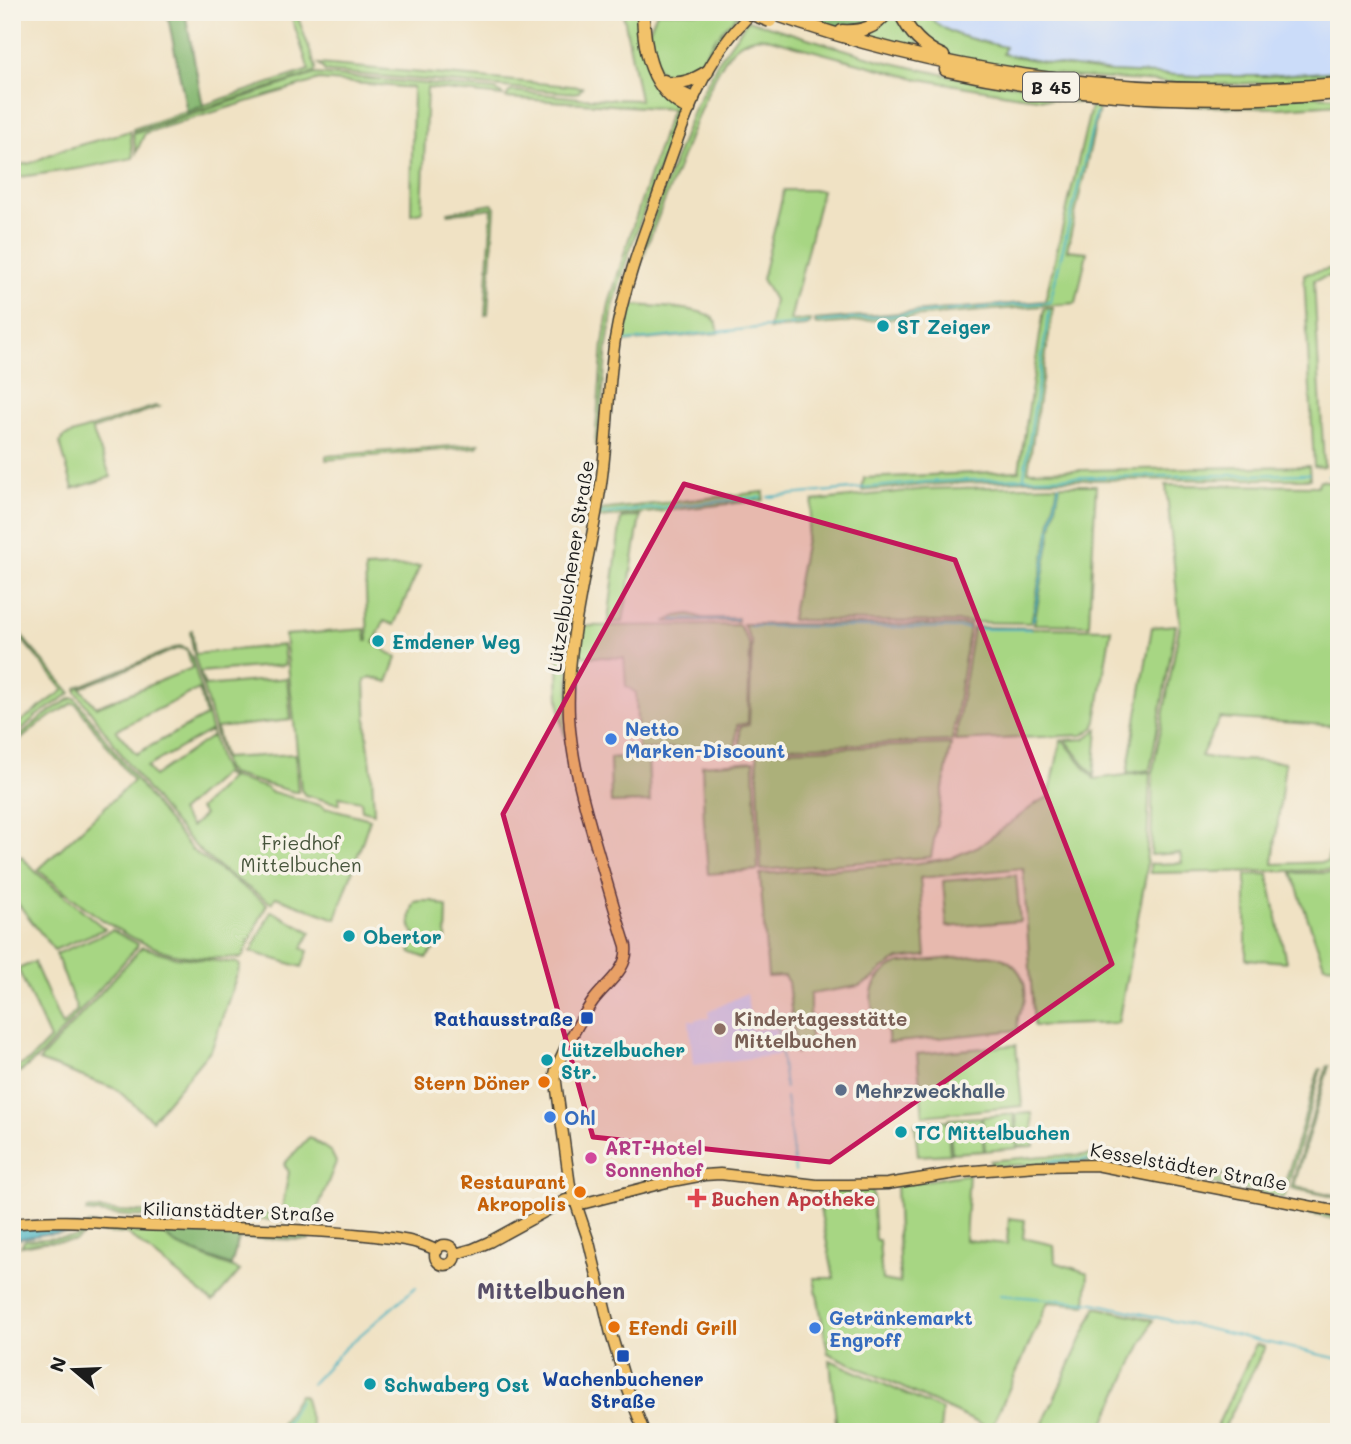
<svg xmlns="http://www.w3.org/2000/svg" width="1351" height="1444" font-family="Mali,sans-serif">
<rect width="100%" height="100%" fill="#f7f3e8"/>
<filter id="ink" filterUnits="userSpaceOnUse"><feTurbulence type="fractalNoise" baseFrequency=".0143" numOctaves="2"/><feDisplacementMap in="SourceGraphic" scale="14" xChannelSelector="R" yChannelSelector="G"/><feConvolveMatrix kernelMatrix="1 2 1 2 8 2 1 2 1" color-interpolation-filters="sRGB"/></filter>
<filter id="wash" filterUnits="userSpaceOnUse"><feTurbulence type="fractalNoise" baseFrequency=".00686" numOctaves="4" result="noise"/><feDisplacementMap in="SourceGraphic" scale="28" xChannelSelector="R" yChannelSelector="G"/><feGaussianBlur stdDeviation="1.57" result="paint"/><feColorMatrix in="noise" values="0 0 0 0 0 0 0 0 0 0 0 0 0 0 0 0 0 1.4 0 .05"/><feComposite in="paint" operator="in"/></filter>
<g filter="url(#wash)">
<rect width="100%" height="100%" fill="#f0e2c4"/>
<!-- built -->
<path fill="#cbdcf9" d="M925,12H1313L1332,16V20L1336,21L1337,17H1339V71L1265,76H1198L1111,72L1060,65L1003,54L1004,47L955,34L931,20Z
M747,993L751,1030L775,1028L779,1055L693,1065L689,1019L694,1022L696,1019L709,1018L708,1012Z"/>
<!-- green -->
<path fill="#a7d683" stroke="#627950" stroke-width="2" fill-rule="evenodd" d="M290,12H296L316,68L314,73L133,132V129L309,70Z
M623,12H639L640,42L677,106L674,124L629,253L613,307L607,346L598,443L595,444L603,344L609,304L625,251L669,116L673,109L506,98L509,92L513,91L579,98L640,100Z
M657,12H732L738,15L723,29L719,36L741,17L716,43L698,72L690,74L697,68L717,36L698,64L688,72L685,81L665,77L658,69L653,57L649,31Z
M890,12H898L926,53L861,36Z
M906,12H925C943,36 978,40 1005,47L1003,54L1060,65L1111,72L1198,76H1265L1339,71V80L1210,85L1076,77L969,61L945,54L918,34Z
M748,20L883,61L982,83L1339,97V104L1279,108L1096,104L1062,101L1014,95L914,78L767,38C752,36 739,42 729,54C723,61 720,69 715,77C702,103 692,129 682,157C659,216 631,277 621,341L618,340L621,320L648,233L693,111L717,63Z
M319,64L582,87L579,92L574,93L330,72L325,71Z
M315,74L495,90L501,93L503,96L427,88L422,212L411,214L413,88L319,80L145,133L136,153L133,134Z
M1091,107L1099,109L1067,250L1087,252L1076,303L818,325L815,324V320L1045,301Z
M130,131L133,158L83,168L12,178V166L31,163L58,151Z
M784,190H822L790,321L811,320L810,324L806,326L769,329L774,300L762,279Z
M492,204L495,207L488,314L485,315L492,208L448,214V212Z
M12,209L21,277L12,279Z
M1339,267V274L1314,280L1324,467L1314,466L1304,274Z
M631,305C648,306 701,307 713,318C718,322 718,328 718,333L624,342Z
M1053,308L1028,471L1309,466L1310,479L1026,480L926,485L862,491L864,478L1019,471L1044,309Z
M155,406L159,407L92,430L111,477L73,489L60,443L63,437Z
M479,444L477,447L326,460V456Z
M1320,480L1339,483V726L1220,718L1201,756L1216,759L1285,762L1273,864L1327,862L1339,813V870L1150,873V864L1182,863L1180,853L1151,855L1153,770L1180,624L1166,485L1317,486Z
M1058,485L1031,623L791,620L813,501L926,489Z
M1060,485H1096L1089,625L1034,624Z
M764,492L763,500L599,518L600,510Z
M640,516L623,622H608L621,518Z
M420,566L394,625L384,621L374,643L397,658L388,682L371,677L365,680L367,734L372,774L374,813L362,810L361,801L339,797V804L305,795L301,790L285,635L365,629L366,640H368L365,568Z
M690,614L702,618H738V621L665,622L677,616Z
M563,621L570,628L568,744C555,714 557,653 563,621Z
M12,622L29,645L71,693L36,716L12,739V729L17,724L64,690L12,628Z
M743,624L970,625L952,741L756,748L740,746V727L749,725L752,643Z
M739,625L750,645L748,723L737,725L736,746L638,750L636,693L626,686L624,658L575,656C577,645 575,629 588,626Z
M1176,625L1150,770L1127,773L1152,627Z
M973,627L1111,629L1095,727L1083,735L955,741Z
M192,630L195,654L283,645L285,665L200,672L205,686L287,678L291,720L216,728L224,758L295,754L298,792H294L230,774L225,768L193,650L190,631Z
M179,646L186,648L192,657L220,763L226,774L231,777L267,788L269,791L322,806L326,809L329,808L370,819L336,919L276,897L271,903C245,885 216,868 194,845C150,799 115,743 76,692V688L80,686ZM179,648L187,650L192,668L96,707L80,688ZM199,689L206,716L136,754L116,730ZM210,731L212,736L154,776L147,767ZM223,774L230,778L199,809L204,815L191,827L180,812Z
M72,698H75L159,810L193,851L267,904L242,957L240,958C218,958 196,959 175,954C122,941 79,903 38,870L133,781L76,704L73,703L39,724L12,747V744C30,725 49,710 72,698Z
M1098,729L1094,776L1066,740L1084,739Z
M1061,740H1063L1094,779L1150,772L1146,875L1118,1023L1034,1026L1023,868L920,878L926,956L899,959L881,970L873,979L859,986L810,994V1039L796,1053L788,982L784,976L768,977L760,874L918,863L951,858L981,845L1038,802L1049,797Z
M951,744L931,857L761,870L757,751Z
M648,755L650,802L611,803L610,758Z
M754,761L758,870L708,874L704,822L702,765Z
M21,856L36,872L105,929L54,950L12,896V862Z
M1292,873H1339V966L1324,965Z
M1268,874L1286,962L1246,959V875Z
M1016,875L1020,921L947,927L943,881Z
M420,901H433L447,907L446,939L439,944L426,958L410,952L416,937C408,926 409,914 415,902Z
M271,911L311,932L302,948L308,951L302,967L251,952Z
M112,930L138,944L137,947L41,1055L23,1070L12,1076V1070L30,1060L50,1039L18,969L34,962L62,1026L77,1010L56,954Z
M142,947L176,957L238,963L240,966L212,1048L152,1120L116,1089L39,1061Z
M987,955C1011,956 1028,974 1025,999C1024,1006 1018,1013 1018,1019C1017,1023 1018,1027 1019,1030L888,1043C888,1039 889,1035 887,1031C884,1025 876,1020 874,1012C865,990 880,970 900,963Z
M1016,1045L1022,1106L923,1116L917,1054Z
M1327,1066H1329L1294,1186L1339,1196V1198L1291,1188Z
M1319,1069H1321L1287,1188L1098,1152V1150L1284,1186Z
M1032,1113L1034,1146L1018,1147L1016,1114Z
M1014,1114L1017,1148L985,1151L982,1117Z
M981,1117L984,1151L952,1153L949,1119Z
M947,1120L950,1154L918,1156L915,1123Z
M309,1137L331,1152L336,1162L314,1218L311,1221L129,1216L86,1212L87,1209C152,1214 216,1215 281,1214L289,1172L284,1164Z
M1093,1155L1094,1162L991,1166L990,1161L1043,1156Z
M1099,1156L1286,1192L1284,1198L1098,1160Z
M1098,1167L1339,1215V1220L1119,1175L1097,1173Z
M969,1174L965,1240L1007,1244L1009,1218L1025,1220L1023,1238L1054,1245L1055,1262L1088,1273L1086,1305L1048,1302L991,1429L828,1353L814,1278H834L816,1189L872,1188L875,1240H879L882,1280L900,1283L896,1185Z
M88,1224L165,1231L167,1237L176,1245L240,1271L213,1302L128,1234L88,1232L75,1241L43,1242L21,1246L24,1241L27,1240L76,1237Z
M1096,1307L1153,1320L1100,1432H1039Z
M1256,1344L1265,1347L1225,1426L1240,1432H1214Z
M830,1360L942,1410L940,1432H837Z
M299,1395H302L305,1398L313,1432H276Z"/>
<!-- forest -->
<path fill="#85b771" stroke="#506a46" stroke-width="2" d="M167,12H185L203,106L187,112Z
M791,12H883L874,22L840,28Z
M165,1231L312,1233L309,1240L239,1238L231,1266L176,1245L167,1237Z"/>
<!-- water -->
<path fill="#44b2c1" stroke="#30676e" stroke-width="2" d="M79,1226L76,1232L45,1234L12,1240V1227Z"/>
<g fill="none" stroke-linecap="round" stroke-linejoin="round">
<!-- stream -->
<path stroke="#44b2c1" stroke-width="2" d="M817,322L1050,302L1096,113
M626,341L809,323
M1024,476L1049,311
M1328,476L1339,478
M768,497L926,482L1024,478L1308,474
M602,514L761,497
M673,620L737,619
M1033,620L1059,485
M748,626L968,628
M975,629H1031
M776,1010L785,1088
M786,1097L795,1171
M1099,1160L1188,1177
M1049,1161L1088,1160
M892,1178L905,1176
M1000,1295L1095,1303L1339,1359
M311,1384L344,1349L416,1287
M281,1432L300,1399"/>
</g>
</g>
<g filter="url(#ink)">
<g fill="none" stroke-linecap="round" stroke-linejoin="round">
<!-- major casing -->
<g stroke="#3c3a35" stroke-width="13">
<path id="major" d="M12,1224C64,1217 115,1225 167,1226C236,1229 306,1228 375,1236C395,1239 419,1240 437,1251
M435 1255a10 10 0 1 1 20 0a10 10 0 1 1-20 0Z
M455,1254L473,1249L489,1242L566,1200L585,1203L667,1182L704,1175L720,1174L817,1185H848L887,1184L962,1172L1037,1166L1096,1165L1339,1212
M644,1432L627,1387L611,1334L589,1242L570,1186L555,1075C556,1061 584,1014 593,1001C605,984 629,970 626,946C614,909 604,872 593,835C582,796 571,756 569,716C566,642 587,570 599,497C608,445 607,392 615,339C623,291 640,244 657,198C680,132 700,61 753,12"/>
</g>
<!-- highway casing -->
<g stroke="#3c3a35" stroke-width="15">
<path id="highway" d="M643,12C644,51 651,91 689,109
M769,12C949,77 1148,101 1339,84
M900,12C909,33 922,47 943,56
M842,31C861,32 876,28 887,12
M946,70C1074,98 1208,105 1339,93
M664,81L674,90L693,99
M668,83C683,85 694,80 707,72"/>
</g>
<!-- major -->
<use href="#major" stroke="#f2c26a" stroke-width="10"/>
<!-- highway -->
<use href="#highway" stroke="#f2c26a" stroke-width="12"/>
<!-- highway-bridge casing -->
<g stroke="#3c3a35" stroke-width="15" stroke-linecap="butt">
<path id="highway-bridge" d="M747,12L770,21"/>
</g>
<!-- highway-bridge -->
<use href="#highway-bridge" stroke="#f2c26a" stroke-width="12"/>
</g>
</g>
<!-- marked area -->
<path fill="#c2185b" fill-opacity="0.2" stroke="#c2185b" stroke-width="5" stroke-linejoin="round" d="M684,484L955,560L1112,964L830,1162L593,1137L503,814Z"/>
<!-- markers -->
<g fill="#0f9aa8" stroke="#f7f3e8" stroke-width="2.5">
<circle cx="883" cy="326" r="7"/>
<circle cx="378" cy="641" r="7"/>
<circle cx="349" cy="936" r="7"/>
<circle cx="547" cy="1060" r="7"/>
<circle cx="901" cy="1132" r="7"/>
<circle cx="370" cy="1384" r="7"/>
</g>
<g fill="#3f7fe0" stroke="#f7f3e8" stroke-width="2.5">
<circle cx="611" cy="739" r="7"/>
<circle cx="550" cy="1117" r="7"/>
<circle cx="815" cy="1328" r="7"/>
</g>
<g fill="#1a4fb4" stroke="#f7f3e8" stroke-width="2.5">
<rect x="580" y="1011" width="14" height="14" rx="3.5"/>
<rect x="616" y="1349" width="14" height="14" rx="3.5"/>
</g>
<circle fill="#8d6e63" stroke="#f7f3e8" stroke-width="2.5" cx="720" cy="1029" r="7"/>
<g fill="#e8710a" stroke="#f7f3e8" stroke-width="2.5">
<circle cx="544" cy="1082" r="7"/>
<circle cx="580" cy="1192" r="7"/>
<circle cx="614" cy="1327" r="7"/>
</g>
<circle fill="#5c6f8a" stroke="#f7f3e8" stroke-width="2.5" cx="841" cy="1090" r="7"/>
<circle fill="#d1479c" stroke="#f7f3e8" stroke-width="2.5" cx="591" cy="1158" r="7"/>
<path fill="#e0444e" stroke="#f7f3e8" stroke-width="2.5" d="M693.5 1187.5h7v7h7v7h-7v7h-7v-7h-7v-7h7z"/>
<g text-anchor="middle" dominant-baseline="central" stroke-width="7" stroke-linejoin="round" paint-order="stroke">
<!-- shield labels -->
<rect fill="#f7f3e8" stroke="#5e5c59" stroke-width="2" x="1023" y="72.5" width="56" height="29" rx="5"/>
<g font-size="18" font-weight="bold" fill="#1c1c1c">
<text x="1051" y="87">B 45</text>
</g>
<!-- culture labels -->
<g font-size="19" font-weight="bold" fill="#0d838f" stroke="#f7f3e8" text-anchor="start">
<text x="897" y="326">ST Zeiger</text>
<text x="392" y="641">Emdener Weg</text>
<text x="363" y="936">Obertor</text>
<text x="561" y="1049">Lützelbucher<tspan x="561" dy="22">Str.</tspan></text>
<text x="915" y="1132">TC Mittelbuchen</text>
<text x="384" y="1384">Schwaberg Ost</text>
</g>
<!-- street labels -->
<g font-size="19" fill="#1c1c1c" stroke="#f7f3e8">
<text transform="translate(570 566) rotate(-81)">Lützelbuchener Straße</text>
<text transform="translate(1189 1166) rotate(10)">Kesselstädter Straße</text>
<text transform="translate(239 1211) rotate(2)">Kilianstädter Straße</text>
</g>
<!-- shop labels -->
<g font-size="19" font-weight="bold" fill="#366cbe" stroke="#f7f3e8" text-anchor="start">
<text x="625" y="728">Netto<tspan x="625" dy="22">Marken-Discount</tspan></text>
<text x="564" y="1117">Ohl</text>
<text x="829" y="1317">Getränkemarkt<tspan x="829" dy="22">Engroff</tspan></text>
</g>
<!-- park labels -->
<g font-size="19" fill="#46543b" stroke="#f7f3e8">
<text x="301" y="842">Friedhof<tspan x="301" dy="22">Mittelbuchen</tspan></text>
</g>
<!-- transit labels -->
<g font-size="19" font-weight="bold" fill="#164399" stroke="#f7f3e8" text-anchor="end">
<text x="573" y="1018">Rathausstraße</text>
<text x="623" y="1378" text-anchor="middle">Wachenbuchener<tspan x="623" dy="22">Straße</tspan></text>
</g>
<!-- education labels -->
<g font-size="19" font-weight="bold" fill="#785e54" stroke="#f7f3e8" text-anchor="start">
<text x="734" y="1018">Kindertagesstätte<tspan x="734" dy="22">Mittelbuchen</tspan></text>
</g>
<!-- food labels -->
<g font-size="19" font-weight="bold" fill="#c56008" stroke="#f7f3e8" text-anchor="end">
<text x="530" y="1082">Stern Döner</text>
<text x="566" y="1181">Restaurant<tspan x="566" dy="22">Akropolis</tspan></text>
<text x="628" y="1327" text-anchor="start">Efendi Grill</text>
</g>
<!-- service labels -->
<g font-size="19" font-weight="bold" fill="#4e5e75" stroke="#f7f3e8" text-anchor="start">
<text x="855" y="1090">Mehrzweckhalle</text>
</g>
<!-- hotel labels -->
<g font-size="19" font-weight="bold" fill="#b23c85" stroke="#f7f3e8" text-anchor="start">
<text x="605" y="1147">ART-Hotel<tspan x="605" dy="22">Sonnenhof</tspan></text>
</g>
<!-- health labels -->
<g font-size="19" font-weight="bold" fill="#be3a42" stroke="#f7f3e8" text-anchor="start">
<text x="711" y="1198">Buchen Apotheke</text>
</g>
<!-- quarter labels -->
<g font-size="23" font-weight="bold" fill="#574e68" stroke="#f7f3e8">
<text x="551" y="1290">Mittelbuchen</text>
</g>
</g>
<!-- margin -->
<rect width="1351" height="1444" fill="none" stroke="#f7f3e8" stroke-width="42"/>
<!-- north arrow -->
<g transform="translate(74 1370) rotate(289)" stroke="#f7f3e8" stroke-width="5" paint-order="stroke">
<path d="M0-5L12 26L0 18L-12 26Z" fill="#1c1c1c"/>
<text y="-10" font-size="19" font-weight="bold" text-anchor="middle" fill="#1c1c1c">N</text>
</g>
</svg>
